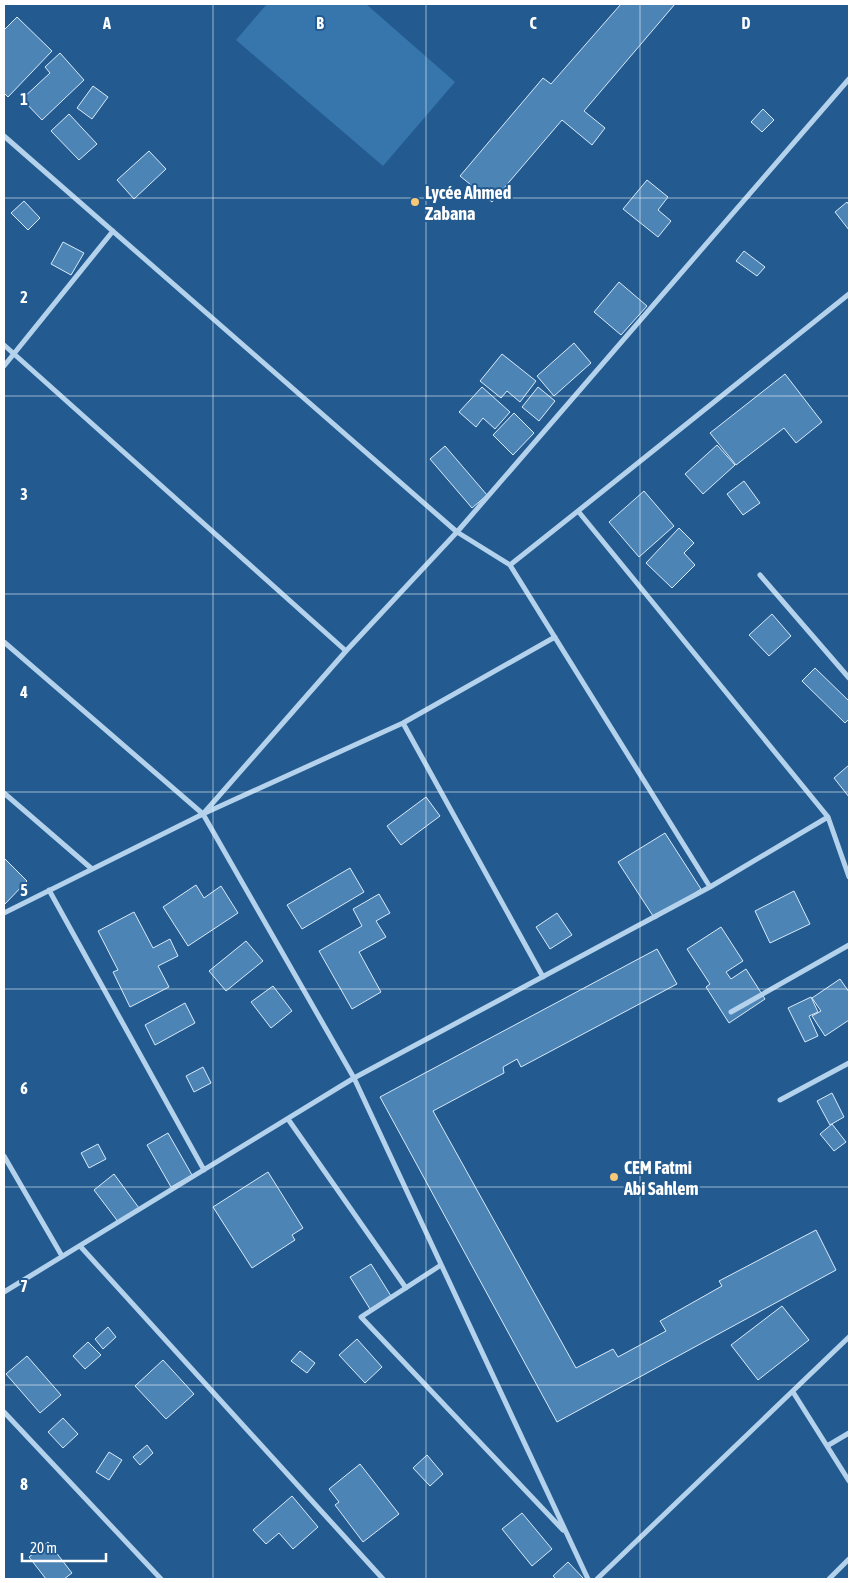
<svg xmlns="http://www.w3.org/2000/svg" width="853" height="1583" font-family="'Asap Condensed',sans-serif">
<rect width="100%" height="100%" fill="#235b90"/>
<!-- pitch -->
<path fill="#3775ad" d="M267,4H366L455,82L383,166L236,40Z"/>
<!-- building -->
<path fill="#4c84b6" stroke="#d9eaf9" d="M621,4H675L584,111L605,128L592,145L562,120L492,202L460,176L543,78L551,84Z
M17,17L52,51L8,97L4,93V30Z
M60,53L84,80L42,120L22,99L50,73L45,67Z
M93,86L108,97L92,119L77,108Z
M763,109L774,120L762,132L751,122Z
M69,114L97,144L79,160L51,131Z
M149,151L166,169L134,199L117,180Z
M647,180L668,197L658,210L671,221L658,237L623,209Z
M24,201L40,218L28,230L11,213Z
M847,202L849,205V230L835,212Z
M63,242L84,253L71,275L51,264Z
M744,251L765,267L757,276L736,261Z
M619,282L647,306L621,335L594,312Z
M574,343L591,363L554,396L537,376Z
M502,354L536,381L520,402L507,391L501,398L480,381Z
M785,374L822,422L796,443L784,428L736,465L710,433Z
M482,387L510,412L495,429L483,418L476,427L459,412Z
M538,387L555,401L539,421L522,407Z
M514,413L534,433L513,455L493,435Z
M717,445L735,465L703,494L685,474Z
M445,446L487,495L472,508L430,459Z
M744,481L760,503L743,515L727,494Z
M644,491L674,526L639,557L609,522Z
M679,528L694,543L684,553L695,565L672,588L646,563Z
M772,614L791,636L769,656L749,635Z
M815,668L849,701V719L845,723L802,681Z
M849,765V797L834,778Z
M426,797L440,816L401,845L387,826Z
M665,833L701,889L655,919L618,862Z
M4,858L27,881L4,905Z
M350,868L364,892L302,929L287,905Z
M196,885L204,898L221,886L238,913L188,946L163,907Z
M794,891L810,924L770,943L755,911Z
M379,894L390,913L376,921L386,937L359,952L381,992L352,1009L319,951L362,926L353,909Z
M134,912L153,948L170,939L178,956L158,966L169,987L130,1007L113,972L118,970L98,931Z
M557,913L572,935L550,949L536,927Z
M721,927L743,961L726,972L731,979L746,969L765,999L729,1023L706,987L710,984L687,949Z
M246,941L263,961L226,991L209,971Z
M657,949L677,984L521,1067L517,1059L503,1067L504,1073L433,1111L576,1368L613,1349L618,1357L666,1331L660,1321L722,1286L719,1281L816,1230L836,1270L557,1422L380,1097Z
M840,979L849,992V1020L825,1036L812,1016L821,1011L812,998Z
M273,986L292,1011L271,1028L251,1002Z
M811,997L818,1012L809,1016L818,1036L805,1042L788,1008Z
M185,1003L195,1023L155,1045L145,1025Z
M203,1067L211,1083L194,1092L186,1076Z
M832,1093L844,1117L830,1125L817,1101Z
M832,1124L846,1142L834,1151L820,1134Z
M168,1133L192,1175L171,1187L147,1145Z
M98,1144L106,1159L89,1168L81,1153Z
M268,1172L303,1228L292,1235L295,1240L252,1268L213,1207Z
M114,1174L139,1208L119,1223L94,1190Z
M371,1264L391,1296L370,1309L350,1277Z
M782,1306L809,1340L758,1380L731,1345Z
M108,1327L116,1337L103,1349L95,1339Z
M357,1339L382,1367L365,1383L339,1355Z
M88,1342L101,1355L85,1369L73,1356Z
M300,1351L315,1363L307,1373L291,1361Z
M27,1356L61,1395L40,1413L6,1374Z
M163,1360L194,1394L166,1419L135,1386Z
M63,1418L78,1434L63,1448L48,1432Z
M147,1445L153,1453L140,1465L133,1457Z
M109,1452L122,1460L109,1480L96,1472Z
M427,1455L443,1474L430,1486L413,1468Z
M360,1464L399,1514L363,1542L335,1505L339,1502L329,1489Z
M292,1496L318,1527L293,1549L279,1533L266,1544L253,1530Z
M522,1513L552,1549L532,1566L502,1529Z
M48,1542L72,1573L64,1579H46L29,1557Z
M568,1562L584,1579H556L553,1576Z"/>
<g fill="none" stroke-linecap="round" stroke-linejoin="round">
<!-- minor -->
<path stroke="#b4d2ec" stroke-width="5" d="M4,136L457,532L510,565
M849,294L578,511L828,817L849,877
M4,345L346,651
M4,366L113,231
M578,511L510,565L710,887
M760,575L849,678
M4,642L203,814L354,1078L588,1579
M403,723L543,977
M4,793L92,869
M205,813L403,723L555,637
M49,890L204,1170
M4,913L203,814L346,651L457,532L849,79
M731,1012L849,945
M780,1100L849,1063
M288,1119L406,1288
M4,1156L62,1256
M80,1246L383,1579
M441,1265L361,1317L563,1530
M4,1292L354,1078L710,887L828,817
M793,1392L849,1481
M4,1412L161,1579
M827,1446L849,1433
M597,1579L849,1337
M829,1579L849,1559"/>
</g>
<!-- grid -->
<path fill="none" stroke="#fff" stroke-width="1" stroke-opacity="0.55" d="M213,4V1579M426,4V1579M640,4V1579M4,198H849M4,396H849M4,594H849M4,792H849M4,989H849M4,1187H849M4,1385H849"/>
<!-- markers -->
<g fill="#f7c877" stroke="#235b90" stroke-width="2">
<circle cx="415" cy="202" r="5"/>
<circle cx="614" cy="1177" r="5"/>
</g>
<g text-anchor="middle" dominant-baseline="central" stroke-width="4" stroke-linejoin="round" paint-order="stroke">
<!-- poi labels -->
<g font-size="18" font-weight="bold" fill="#fff" stroke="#235b90" text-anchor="start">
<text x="425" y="192">Lycée Ahmed<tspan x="425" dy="21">Zabana</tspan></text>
<text x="624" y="1167">CEM Fatmi<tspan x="624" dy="21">Abi Sahlem</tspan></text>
</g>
</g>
<g font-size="16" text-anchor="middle" font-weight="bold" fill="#fff" stroke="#235b90" stroke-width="4" stroke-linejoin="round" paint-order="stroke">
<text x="107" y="29">A</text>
<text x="320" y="29">B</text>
<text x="533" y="29">C</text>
<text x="746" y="29">D</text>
<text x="24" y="105">1</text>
<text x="24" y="303">2</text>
<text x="24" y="500">3</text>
<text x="24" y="698">4</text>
<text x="24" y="896">5</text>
<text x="24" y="1094">6</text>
<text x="24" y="1292">7</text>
<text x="24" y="1490">8</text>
</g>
<!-- border -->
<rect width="853" height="1583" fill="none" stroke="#ffffff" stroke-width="10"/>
<!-- scale -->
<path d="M22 1553v8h84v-8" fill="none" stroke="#ffffff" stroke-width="2.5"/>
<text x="30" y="1553" font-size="15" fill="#ffffff" stroke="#235b90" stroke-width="4" paint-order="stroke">20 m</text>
</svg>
